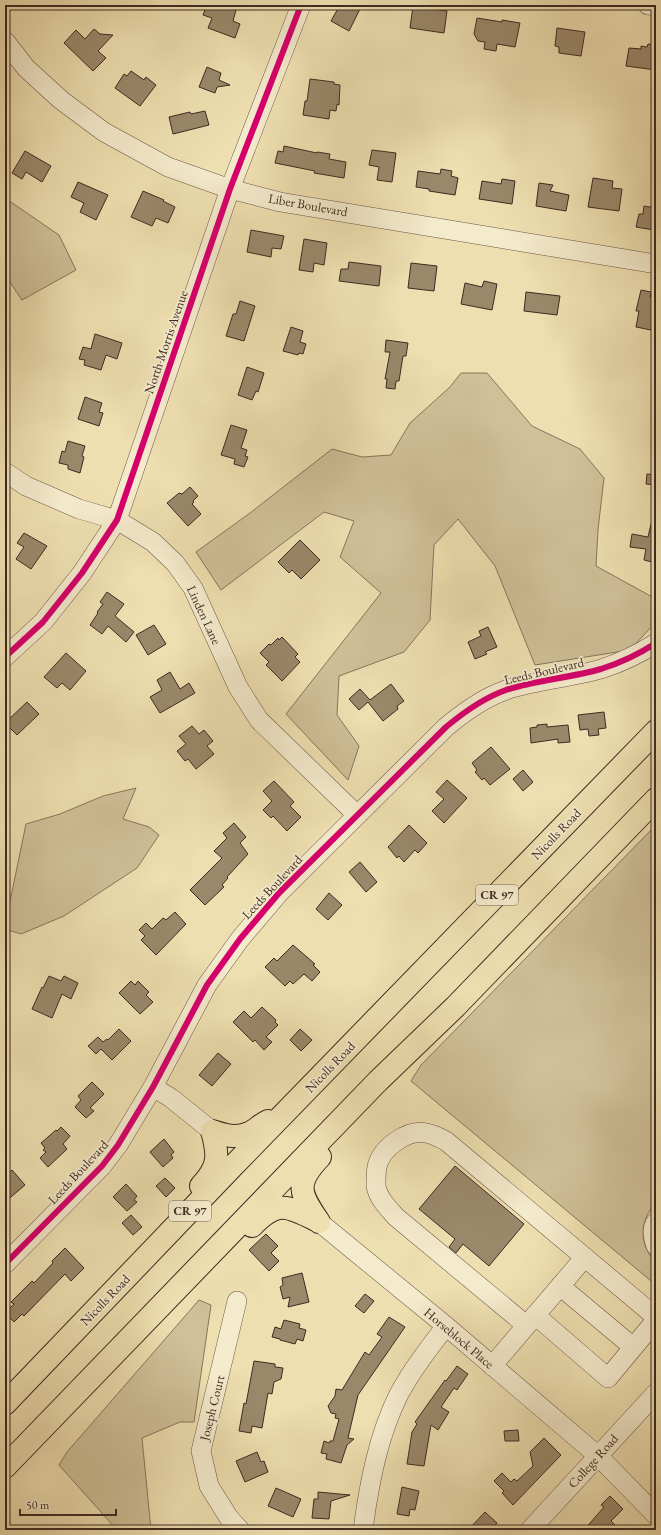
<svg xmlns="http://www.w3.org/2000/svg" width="661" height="1535" font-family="'EB Garamond',serif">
<rect width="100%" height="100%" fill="#eedfb0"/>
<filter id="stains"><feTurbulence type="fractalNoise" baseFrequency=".005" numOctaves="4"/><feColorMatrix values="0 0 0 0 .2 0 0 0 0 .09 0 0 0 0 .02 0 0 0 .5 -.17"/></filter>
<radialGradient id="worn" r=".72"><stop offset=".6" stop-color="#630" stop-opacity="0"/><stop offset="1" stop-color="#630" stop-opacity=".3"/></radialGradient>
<!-- green -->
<path fill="#d0c098" stroke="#88755c" d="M5,198L59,235L76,270L22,300L5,275Z
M461,373H487L532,426L580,449L604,478L598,530L596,566L656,599V622L630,650L535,665L495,566L458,519L434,545L430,620L404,652L339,676L337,715L359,746L348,780L286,714L381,593L340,557L354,521L324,512L221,590L196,552L250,513L332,449L362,457L391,455L410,423L450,387Z
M136,788L123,819L149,827L159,835L137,868L64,916L21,934L5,929V918L7,916L26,824L60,814L103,796Z
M656,825V1203C643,1216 639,1235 648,1252C650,1256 654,1259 656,1263C658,1268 656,1279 656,1285L411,1081L421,1065Z
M199,1300L211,1305L194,1422H180L142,1438L151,1530H117L59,1465L67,1452Z"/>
<!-- building -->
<path fill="#9a886b" stroke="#3f2a21" d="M207,5H221L236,10L233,21L240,24L235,38L208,28L212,18L203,15Z
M340,5H362L349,31L331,21Z
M413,6L447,11L444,33L410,28Z
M477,18L502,22V20L520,23L515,47L497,44L496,51L484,49L485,42L478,41L474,34Z
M557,28L585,32L581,56L559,53V47L555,46Z
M94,29L100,34L113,35L98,51L106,58L93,71L64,43L76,30L85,39Z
M648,44L656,45V70L626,66L629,48L641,49V46L647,47Z
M207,67L221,73L219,80L230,85L217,87L215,93L199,87Z
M131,71L144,80L146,77L156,85L140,106L115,88L124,74L127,76Z
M310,79L334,82V84L340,85L339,105L337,104L336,111L330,110L329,119L303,115L305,101H307Z
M205,111L209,125L173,134L169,117L190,112L191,114Z
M284,146L317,153V152L330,154L329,159L346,162L344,178L314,173L315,171L275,163L278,151L283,152Z
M372,150L396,153L392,182L377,180L379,167L369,165Z
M25,151L51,166L42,182L26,172L22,179L12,173Z
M441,169L452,171L451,176L458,178L455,195L429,191V189L416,187L418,171L440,174Z
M593,178L613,181L612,188L622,189L619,211L588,207Z
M502,179L515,181L512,204L479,199L482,181L501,184Z
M78,182L108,195L96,220L80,212L84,203L71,197Z
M539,183L553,185L550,191L569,195L566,211L536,206Z
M143,191L164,200L163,201L175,207L168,223L156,218L152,226L131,217Z
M644,206L656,208V227H654V230L636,227L639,214H643Z
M251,230L284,236L281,249L272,248L271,257L247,252Z
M304,239L327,243L324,265L314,263L313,272L299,270Z
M349,262L381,266L379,286L339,281L341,269H348Z
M411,263L437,266L434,291L408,288Z
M484,281L497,284L492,310L461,304L465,283L482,287Z
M641,290L651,292L650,297L656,298V331L636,327L639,311H636Z
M526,292L560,296L557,315L524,311Z
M240,301L255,306L244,341L226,336L233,314H236Z
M291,327L303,331L300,342L306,344L303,354L299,353L298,355L283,351Z
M95,334L122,343L117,359L106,355L101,370L84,365L85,360L79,359L83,347L91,349Z
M386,340L408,343L406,356H403L399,381H396L395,389L386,388L387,379H385L390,352H385Z
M247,367L264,373L258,392L256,391L252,400L238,395Z
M85,397L102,403L99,412L103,413L99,426L78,419Z
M231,425L247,430L241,448L247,450L245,456L248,457L244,467L234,464L235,459L221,455Z
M68,441L85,446L82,456L84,457L80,473L68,469V465L59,463L62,451L65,452Z
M647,474L656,475V485L646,484Z
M190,487L198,496L193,501L194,502L192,504L201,514L188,526L167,503L179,493L182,494Z
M651,524H656V563L644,560L646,549L630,547L632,534L648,537Z
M24,533L47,546L31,569L16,559L24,547L17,543Z
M300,540L320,560L301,579L292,570L289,573L278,562Z
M107,592L124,604L115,616L134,632L126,642L108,626L102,634L90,625L98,613L97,612L103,604L100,602Z
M154,625L166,644L148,655L136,635Z
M488,627L497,647L485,652L487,654L475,659L468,642L481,636L479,631Z
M282,637L298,654L295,657L300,662L282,681L266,665L269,662L260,653L269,644L271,645L278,638L279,640Z
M66,653L86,671L70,690L62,683L57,688L44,677Z
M170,672L180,689L189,683L195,693L160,713L150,697L162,690L157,680Z
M391,684L404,701L397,706L398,709L383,721L368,702L359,710L349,699L360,689L370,700Z
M27,702L39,714L17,735L5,723Z
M604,712L606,728L598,729L599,735L589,736L588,729L580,730L578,715Z
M547,724V727L568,725L570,742L558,743V739L531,743L530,728L537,727V725Z
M192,726L199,734L204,730L213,741L207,746L214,754L196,769L188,759L185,761L177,751L186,744L179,736Z
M491,747L510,769L490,785L484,778L482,780L475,772L477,770L472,763Z
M523,770L533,782L523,791L513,779Z
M447,780L467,798L444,823L432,811L444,799L436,792Z
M274,781L294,802L290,806L301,817L287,831L273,816L271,818L263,810L272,801L263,791Z
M234,823L246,837L240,843L248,854L227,877L228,878L222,885L224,887L205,905L190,890L222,858L214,851L227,838L223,833Z
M409,825L427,843L418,853L415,850L404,862L399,856L397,858L388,847Z
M360,862L377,882L366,892L349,872Z
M329,893L342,905L328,920L316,909Z
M175,912L186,924L156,955L141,940L145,936L139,930L146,923L152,929L163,918L166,920Z
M293,945L315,964L313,965L320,972L312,981L304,974L293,984L290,981L285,986L265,967L274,958L277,961Z
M49,976L61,981L64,976L78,983L71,999L62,994L52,1018L32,1009L42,987L43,988Z
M131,981L135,985L138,981L149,992L146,995L153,1002L140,1014L119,993Z
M262,1007L276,1020L275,1022L278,1025L266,1037L272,1042L264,1050L255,1040L253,1042L233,1022L244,1011L251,1018Z
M119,1029L131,1041L112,1060L101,1049L96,1054L88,1046L98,1037L103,1042L107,1039L108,1040Z
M300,1029L312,1040L301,1051L290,1040Z
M218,1053L231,1064L212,1086L199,1075Z
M92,1082L104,1094L90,1108L94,1111L86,1118L75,1107L81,1100L78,1096Z
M61,1127L70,1136L63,1144L67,1149L48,1167L40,1158L46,1152L43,1150L45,1148L41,1143L56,1130L57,1131Z
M164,1139L174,1152L171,1155L173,1158L163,1167L150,1152Z
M455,1166L524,1224L489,1266L463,1244L456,1253L449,1247L455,1239L419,1209Z
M12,1170L25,1185L5,1202V1176Z
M165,1178L175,1188L166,1197L156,1186Z
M126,1184L137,1196L134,1200L137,1202L127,1211L113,1197Z
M131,1215L142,1227L133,1235L122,1223Z
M266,1234L278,1246L271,1253L279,1261L269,1271L249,1250Z
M65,1248L84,1268L71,1281L65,1274L24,1316L22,1314L14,1322L5,1313L14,1304L11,1302L32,1281L34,1283L53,1263L52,1261Z
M302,1273L309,1302L288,1307L290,1297L283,1299L280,1287L283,1285L282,1278Z
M365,1294L374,1301L364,1313L355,1306Z
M389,1317L405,1327L358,1395L348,1438L354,1439L347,1445L341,1463L326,1459L327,1454L321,1453L324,1441L329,1443L330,1441H333L339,1419L335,1418L336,1414L331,1413L328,1406L335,1396L336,1389L342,1390L365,1352L369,1355L382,1337L377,1334Z
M284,1320L300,1324L299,1328L306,1330L303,1341L297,1339L295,1344L280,1340V1339L272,1337L275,1327L281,1329Z
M254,1361L275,1364V1367L283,1368L281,1379L274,1382L272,1394L268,1393L262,1428L252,1426L251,1433L239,1431L244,1403L246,1404Z
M457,1366L468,1374L457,1390L454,1388L441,1407L449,1412L438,1430L431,1425L424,1466L407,1464L412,1432L417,1424L415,1422L445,1380L446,1381Z
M518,1430L519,1441H505L504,1431Z
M544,1438L561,1455L513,1505L502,1493L504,1491L494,1481L502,1473L511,1482L514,1479L517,1481L533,1466L530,1452Z
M257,1452L261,1462L264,1461L268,1472L245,1482L236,1461Z
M402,1487L419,1491L415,1510L410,1509L409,1516L397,1514Z
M276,1488L301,1499L293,1517L268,1506Z
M318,1492L350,1495L331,1501L329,1519L312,1518L314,1499H318Z
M610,1496L623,1509L611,1521L620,1530H584L604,1507L601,1505Z
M485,1512L497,1523L491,1530H468Z"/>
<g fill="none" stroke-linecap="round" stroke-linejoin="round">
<!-- minor casing -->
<g stroke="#6b5745" stroke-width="20">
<path id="minor" d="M648,5L656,6
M5,41L26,68L61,100L104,132L168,167L230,189L280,202L656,264
M5,472L26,486L79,509L117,520L153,542L175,563L193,588L238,687L259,720L357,815
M5,657L43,622L82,573L117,520L230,189L301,5
M153,1087L171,1098L212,1131
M319,1222L446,1326L597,1455L656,1515
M656,1222C651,1229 653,1238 656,1246
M5,1264L102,1166L118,1145L153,1087L207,985L240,939L279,893L446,727C464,712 483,698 506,690C536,680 570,678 601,669C620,663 639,654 656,643
M560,1286L633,1347
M237,1301L201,1451L209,1486L229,1518L240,1530
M535,1315L608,1378L656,1320
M526,1325L396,1217C388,1208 378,1198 376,1186C376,1180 376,1172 377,1167C381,1148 407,1129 426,1133C433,1134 440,1138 446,1141L656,1317
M492,1366L585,1257
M363,1530C369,1484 378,1436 399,1394C412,1370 429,1348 446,1326
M530,1530L656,1393"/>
</g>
<!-- highway casing -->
<g stroke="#3f2a21" stroke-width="24">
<path id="highway" d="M212,1131C224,1135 236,1139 249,1133C256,1130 261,1124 268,1121
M201,1186C219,1167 219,1156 212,1131
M319,1222C300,1194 294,1184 320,1157
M252,1226C278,1199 288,1206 318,1221
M5,1404L233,1166L656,731
M5,1467L378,1081L455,1007L656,799"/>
</g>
<!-- minor -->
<use href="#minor" stroke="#f4eacc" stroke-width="19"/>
<!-- highway -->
<use href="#highway" stroke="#eedfb0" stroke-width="22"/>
<!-- cycleway casing -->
<g stroke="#f4eacc" stroke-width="8">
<path id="cycleway" d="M5,657L43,622L82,573L117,520L230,189L301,5
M5,1264L102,1166L118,1145L153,1087L207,985L240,939L279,893L446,727C464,712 483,698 506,690C536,680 570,678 601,669C620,663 639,654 656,643"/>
</g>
<!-- cycleway -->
<use href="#cycleway" stroke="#d6006c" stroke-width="6"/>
</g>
<g text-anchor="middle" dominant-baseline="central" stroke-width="3.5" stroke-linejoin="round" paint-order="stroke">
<!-- shield labels -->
<g fill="#f4eacc" stroke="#756454" stroke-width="1">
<rect x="476" y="885" width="42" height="20" rx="3"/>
<rect x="169" y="1201" width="42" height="20" rx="3"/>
</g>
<g font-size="12" font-weight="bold" fill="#3f2a21">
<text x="497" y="895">CR 97</text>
<text x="190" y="1211">CR 97</text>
</g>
<!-- street labels -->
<g font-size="13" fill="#3f2a21" stroke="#f4eacc">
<text transform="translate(308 205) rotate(10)">Liber Boulevard</text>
<text transform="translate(166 342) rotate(-71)">North Morris Avenue</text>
<text transform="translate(204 615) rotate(65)">Linden Lane</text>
<text transform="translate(544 671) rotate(-13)">Leeds Boulevard</text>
<text transform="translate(556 834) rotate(-46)">Nicolls Road</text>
<text transform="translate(272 887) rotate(-47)">Leeds Boulevard</text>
<text transform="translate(330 1067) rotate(-46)">Nicolls Road</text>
<text transform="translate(78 1172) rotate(-47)">Leeds Boulevard</text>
<text transform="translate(105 1300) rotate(-46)">Nicolls Road</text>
<text transform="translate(459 1338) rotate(40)">Horseblock Place</text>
<text transform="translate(212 1408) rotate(-76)">Joseph Court</text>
<text transform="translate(593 1461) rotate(-48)">College Road</text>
</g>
</g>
<!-- margin -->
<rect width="661" height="1535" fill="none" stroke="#eedfb0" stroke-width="20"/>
<rect x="6" y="6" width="649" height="1523" fill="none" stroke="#3f2a21" stroke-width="2"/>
<rect x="10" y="10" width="641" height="1515" fill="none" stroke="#3f2a21"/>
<!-- scale -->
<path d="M20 1509v6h96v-6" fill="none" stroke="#3f2a21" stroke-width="2"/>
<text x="26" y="1509" font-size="12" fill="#3f2a21" stroke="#f4eacc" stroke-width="3" paint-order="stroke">50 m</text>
<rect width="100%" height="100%" filter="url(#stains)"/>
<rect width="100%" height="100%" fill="url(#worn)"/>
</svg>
